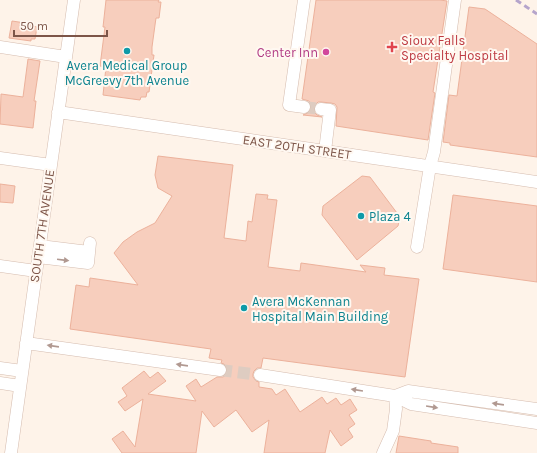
<svg xmlns="http://www.w3.org/2000/svg" width="537" height="453" font-family="Karla,sans-serif">
<rect width="100%" height="100%" fill="#fef3e9"/>
<!-- building -->
<path fill="#f7cebd" stroke="#ecb19b" d="M106,0H159L158,2H161L159,18H156L155,25L152,47V55H154L149,92H147L146,97H141L140,100L103,95L106,67L100,66L105,27H103Z
M316,0H440L447,1L433,92L435,93L428,140L336,126L337,107L335,104L331,103L321,102H318L315,105L314,109V112L317,115L322,117L303,115L310,112L311,108V104L309,101L302,99Z
M469,7L485,9L537,44V157L450,145V143L443,142L449,95L457,96Z
M12,21L32,24V26L37,27L35,39H31V41L9,38Z
M28,59L40,61L34,101H36L33,128L0,124L1,94L23,97Z
M158,156L233,165L224,238L246,241L248,221L252,222L256,194L268,195L267,199L277,200L268,267L300,271L301,263L366,272L360,265L385,268L384,275L419,279L405,377L263,358L261,368H257L254,371L253,374V377L256,381L259,382V387L272,389L276,395L285,389L300,412L322,397L327,404L336,398L341,405L350,399L357,410L349,415L355,424L348,429L353,437L341,446L330,430L325,453H264L269,420L252,432L236,410L214,427L202,411L196,453H122L112,439L123,431L135,447L143,399L125,411L118,402L127,396L122,388L144,371L150,378L158,372L166,381L148,394L196,401L186,386L196,379L201,387L217,377H223L226,375L227,371V367L224,364L221,363L222,360L209,358L211,349L70,329L76,285L89,287L90,278L138,285L114,253L123,242L137,232L155,223L172,196L158,188L155,175Z
M362,176L370,177L400,217L398,226L357,260L322,215L323,206Z
M0,184L15,186L13,203L0,202Z
M453,195L537,206V282L443,269Z
M399,436L431,441V443L458,447V453H396Z"/>
<g fill="none" stroke-linecap="round" stroke-linejoin="round">
<!-- minor-tunnel -->
<path stroke="#deccc1" stroke-width="12" stroke-dasharray="12 6" stroke-linecap="butt" d="M304,107L321,109
M220,370L260,375"/>
<!-- minor casing -->
<g stroke="#d5bcaf" stroke-width="13">
<path id="minor" d="M304,0L289,105L304,107
M0,47L66,57
M321,109L330,110L325,151
M58,112L537,182
M0,158L51,165
M40,246L89,252
M417,247L430,166L434,152L455,0
M38,257L88,263L90,243
M0,266L36,271
M26,343L220,370
M0,368L22,371
M260,375L395,396L411,404L537,423
M0,383L20,386
M395,396L408,391L537,409
M11,453L74,0
M383,453L393,431L396,409L395,396"/>
</g>
<!-- minor -->
<use href="#minor" stroke="#fff" stroke-width="12"/>
<!-- rail -->
<path stroke="#b5a4cb" stroke-width="3" stroke-dasharray="6 4" stroke-linecap="butt" d="M516,0L537,14"/>
</g>
<!-- one-way arrows -->
<defs><path id="oneway-solid" d="M-6-.8H1V-3.2L6.5 0L1 3.2V.8H-6Z"/></defs>
<g fill="#b19991">
<use href="#oneway-solid" transform="translate(63 260) rotate(7)"/>
<use href="#oneway-solid" transform="translate(53 346) rotate(-172)"/>
<use href="#oneway-solid" transform="translate(182 365) rotate(-172)"/>
<use href="#oneway-solid" transform="translate(357 390) rotate(-171)"/>
<use href="#oneway-solid" transform="translate(498 404) rotate(-172)"/>
<use href="#oneway-solid" transform="translate(432 407) rotate(9)"/>
</g>
<!-- markers -->
<path fill="#e0444e" stroke="#fff8f1" stroke-width="1.5" d="M390 41h4v4h4v4h-4v4h-4v-4h-4v-4h4z"/>
<g fill="#0f9aa8" stroke="#fff8f1" stroke-width="1.5">
<circle cx="127" cy="51" r="4"/>
<circle cx="361" cy="216" r="4"/>
<circle cx="244" cy="308" r="4"/>
</g>
<circle fill="#d1479c" stroke="#fff8f1" stroke-width="1.5" cx="326" cy="52" r="4"/>
<g text-anchor="middle" dominant-baseline="central" stroke-width="4" stroke-linejoin="round" paint-order="stroke">
<!-- health labels -->
<g font-size="13" fill="#be3a42" stroke="#fff8f1" text-anchor="start">
<text x="401" y="40">Sioux Falls<tspan x="401" dy="15">Specialty Hospital</tspan></text>
</g>
<!-- hotel labels -->
<g font-size="13" fill="#b23c85" stroke="#fff8f1" text-anchor="end">
<text x="318" y="52">Center Inn</text>
</g>
<!-- culture labels -->
<g font-size="13" fill="#0d838f" stroke="#fff8f1" text-anchor="start">
<text x="127" y="65" text-anchor="middle">Avera Medical Group<tspan x="127" dy="15">McGreevy 7th Avenue</tspan></text>
<text x="369" y="216">Plaza 4</text>
<text x="252" y="301">Avera McKennan<tspan x="252" dy="15">Hospital Main Building</tspan></text>
</g>
<!-- street labels -->
<g font-size="13" fill="#7d5548" stroke="#fff8f1">
<text transform="translate(297 147) rotate(8)">EAST 20TH STREET</text>
<text transform="translate(42 226) rotate(-82)">SOUTH 7TH AVENUE</text>
</g>
</g>
<!-- scale -->
<path d="M14 30v6h93v-6" fill="none" stroke="#7d5548" stroke-width="2"/>
<text x="20" y="30" font-size="12" fill="#7d5548" stroke="#fff8f1" stroke-width="3" paint-order="stroke">50 m</text>
</svg>
